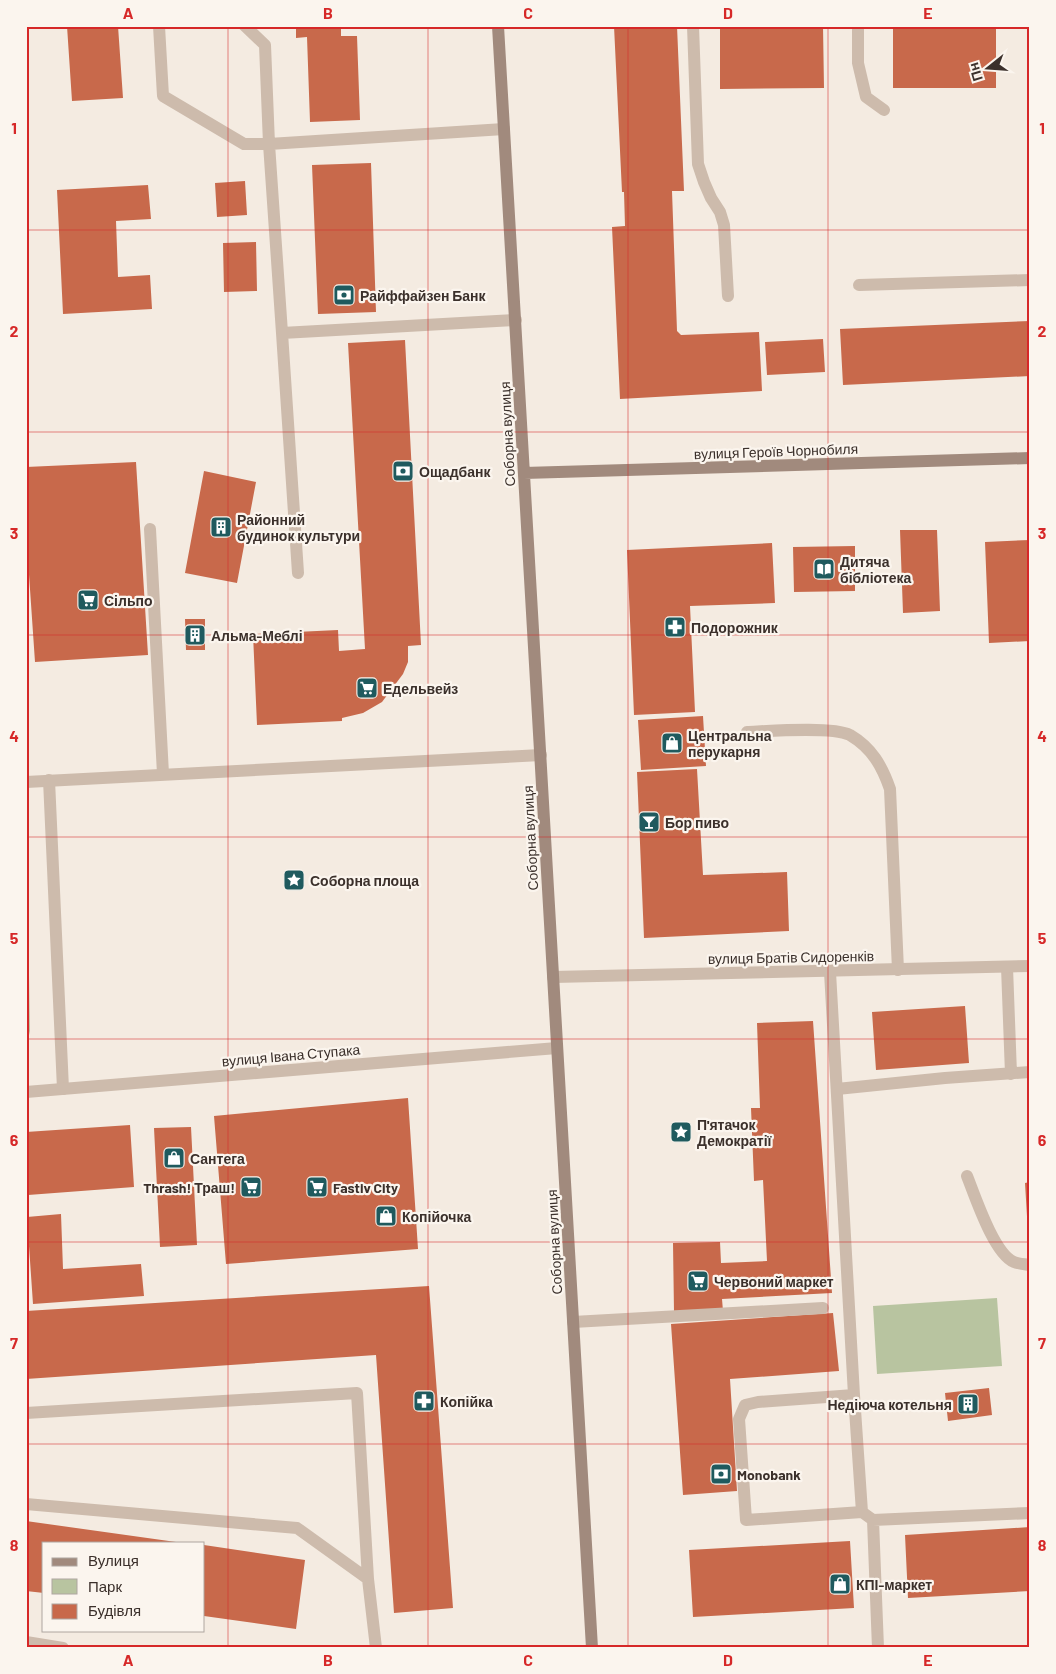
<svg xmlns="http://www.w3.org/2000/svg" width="1056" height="1674" font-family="Barlow,sans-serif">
<rect width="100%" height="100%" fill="#f4ebe1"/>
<!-- green -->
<path fill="#b8c4a0" d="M26,975H29L30,1031L26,1048Z
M997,1298L1002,1366L877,1374L873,1306Z"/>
<!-- building -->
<path fill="#c8694b" d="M67,26H118L123,98L72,101Z
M296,26H341V36H357L360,120L310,122L307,37L296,38Z
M614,26H677L684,191H672L677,331L681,335L759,332L762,391L620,399L612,227L625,226L624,192H622Z
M720,26H823L824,88L720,89Z
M893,26H996V88H893Z
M371,163L376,312L318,314L312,165Z
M245,181L247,215L217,217L215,183Z
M148,185L151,219L116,221L118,277L150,275L152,309L63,314L57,190Z
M256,242L257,291L224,292L223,243Z
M1030,321V376L843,385L840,329Z
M823,339L825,372L767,375L765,342Z
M405,340L421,645L408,646V662L403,674L382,702L363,713L342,718V721L257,725L253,634L338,630L339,651L365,649L348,343Z
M136,462L148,655L35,662L26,531V467Z
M204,471L256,482L237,583L185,573Z
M900,530H937L940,611L903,613Z
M1030,540V641L989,643L985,542Z
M772,543L775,603L690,606L695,712L634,715L627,550Z
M855,546V591L794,592L793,547Z
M185,619H205V650H186Z
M703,716L706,766L641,770L638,720Z
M697,769L703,875L787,872L789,931L644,938L637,772Z
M965,1006L969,1063L876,1070L872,1012Z
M813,1021L832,1293L722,1299L723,1311L674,1312L673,1243L720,1242L721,1263L767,1261L763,1180L754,1181L751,1108H760L757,1023Z
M408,1098L418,1249L226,1264L214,1116Z
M130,1125L134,1187L28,1195L26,1132Z
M191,1127L197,1245L160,1247L154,1128Z
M1030,1182V1233H1028L1025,1183Z
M61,1214L63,1269L141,1264L144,1296L33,1304L27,1217Z
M429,1286L453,1608L394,1613L376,1355L26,1379V1311Z
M833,1313L839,1371L730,1379L737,1491L683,1495L671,1324Z
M989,1388L992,1415L948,1421L945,1393Z
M26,1521L176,1542V1543H44V1593L26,1591Z
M1030,1527V1591L908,1598L905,1535Z
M850,1541L854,1608L693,1617L689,1550Z
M204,1545L305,1560L296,1629L204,1616Z"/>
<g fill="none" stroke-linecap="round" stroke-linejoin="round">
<!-- service -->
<path stroke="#cdbbac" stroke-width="12" d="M159,26L163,96L244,144H269L265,45L245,26
M693,26L698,164L704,182L711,198L720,212L724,225L728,296
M858,26V63L866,97L884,110
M504,129L269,144L282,333L516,320
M859,285L1030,280
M282,333L298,573
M150,529L163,774
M747,732C769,731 833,726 850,735C872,748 882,766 890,789L898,970
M1007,967L1011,1074
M830,972L854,1395L862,1512
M837,1089L945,1078L1030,1072
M967,1176C975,1196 994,1254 1014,1262C1019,1264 1025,1264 1030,1265
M573,1322L823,1308
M854,1395L758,1402L745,1405L739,1419L746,1520L862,1512L873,1520
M26,1413L357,1393L368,1579L376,1648
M26,1504L297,1528L368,1579
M878,1648L873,1520L1030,1513"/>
<!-- pedestrian -->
<path stroke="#cdbbac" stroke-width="12" d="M49,780L63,1089"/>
<!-- minor -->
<path stroke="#cdbbac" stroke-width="12" d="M553,977L1030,966"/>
<!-- tertiary -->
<path stroke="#cdbbac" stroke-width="12" d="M26,782L541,755
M26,1092L557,1048
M26,1642L63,1648"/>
<!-- secondary -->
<path stroke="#a18a7d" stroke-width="12" d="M498,26L592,1648
M524,473L1030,458"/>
</g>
<!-- grid -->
<path fill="none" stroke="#d62828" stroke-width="1" stroke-opacity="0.55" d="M228,26V1648M428,26V1648M628,26V1648M828,26V1648M26,230H1030M26,432H1030M26,635H1030M26,837H1030M26,1039H1030M26,1242H1030M26,1444H1030"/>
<!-- icons -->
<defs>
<g id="bank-square" transform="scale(1.125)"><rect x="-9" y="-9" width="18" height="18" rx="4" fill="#1f5a5e" stroke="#fbf5ee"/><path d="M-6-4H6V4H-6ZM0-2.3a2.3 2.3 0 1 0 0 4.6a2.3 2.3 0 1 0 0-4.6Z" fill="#fff"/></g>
<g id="building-square" transform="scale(1.125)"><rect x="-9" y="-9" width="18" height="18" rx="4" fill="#1f5a5e" stroke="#fbf5ee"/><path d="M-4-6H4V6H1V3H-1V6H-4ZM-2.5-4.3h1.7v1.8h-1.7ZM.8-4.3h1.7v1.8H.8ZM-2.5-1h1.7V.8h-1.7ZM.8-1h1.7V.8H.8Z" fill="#fff"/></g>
<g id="library-square" transform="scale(1.125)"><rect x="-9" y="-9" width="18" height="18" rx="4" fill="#1f5a5e" stroke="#fbf5ee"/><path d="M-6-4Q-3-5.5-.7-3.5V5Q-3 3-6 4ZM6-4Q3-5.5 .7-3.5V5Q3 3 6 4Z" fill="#fff"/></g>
<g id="supermarket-square" transform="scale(1.125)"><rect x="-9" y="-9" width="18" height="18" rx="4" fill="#1f5a5e" stroke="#fbf5ee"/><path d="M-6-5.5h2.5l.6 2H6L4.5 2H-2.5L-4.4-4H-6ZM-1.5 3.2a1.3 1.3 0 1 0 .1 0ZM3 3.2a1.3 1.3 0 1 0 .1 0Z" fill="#fff"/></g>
<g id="pharmacy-square" transform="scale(1.125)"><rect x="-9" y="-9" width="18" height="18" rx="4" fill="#1f5a5e" stroke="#fbf5ee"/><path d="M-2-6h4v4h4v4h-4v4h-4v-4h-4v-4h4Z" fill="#fff"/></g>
<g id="shop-square" transform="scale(1.125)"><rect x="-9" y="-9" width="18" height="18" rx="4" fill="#1f5a5e" stroke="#fbf5ee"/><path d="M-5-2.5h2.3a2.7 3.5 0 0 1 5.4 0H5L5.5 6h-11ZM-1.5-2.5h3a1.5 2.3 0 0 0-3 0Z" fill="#fff"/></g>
<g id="bar-square" transform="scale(1.125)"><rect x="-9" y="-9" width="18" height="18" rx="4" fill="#1f5a5e" stroke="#fbf5ee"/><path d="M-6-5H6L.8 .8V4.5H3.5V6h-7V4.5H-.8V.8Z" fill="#fff"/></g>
<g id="sight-square" transform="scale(1.125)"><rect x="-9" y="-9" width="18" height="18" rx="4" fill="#1f5a5e" stroke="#fbf5ee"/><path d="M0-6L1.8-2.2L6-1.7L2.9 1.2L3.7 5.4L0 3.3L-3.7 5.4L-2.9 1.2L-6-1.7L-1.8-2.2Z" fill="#fff"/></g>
</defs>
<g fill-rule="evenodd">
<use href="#bank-square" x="344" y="295"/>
<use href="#bank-square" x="403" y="471"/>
<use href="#building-square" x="221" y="527"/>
<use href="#library-square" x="824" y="569"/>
<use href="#supermarket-square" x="88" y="600"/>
<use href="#pharmacy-square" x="675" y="627"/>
<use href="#building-square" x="195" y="635"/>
<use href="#supermarket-square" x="367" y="688"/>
<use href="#shop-square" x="672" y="743"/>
<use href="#bar-square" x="649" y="822"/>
<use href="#sight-square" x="294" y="880"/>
<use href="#sight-square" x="681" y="1132"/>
<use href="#shop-square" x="174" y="1158"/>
<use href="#supermarket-square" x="251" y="1187"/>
<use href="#supermarket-square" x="317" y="1187"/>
<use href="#shop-square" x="386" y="1216"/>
<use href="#supermarket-square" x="698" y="1281"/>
<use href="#pharmacy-square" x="424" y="1401"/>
<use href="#building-square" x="968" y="1404"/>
<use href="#bank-square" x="721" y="1474"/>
<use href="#shop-square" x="840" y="1584"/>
</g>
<g text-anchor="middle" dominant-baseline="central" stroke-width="4.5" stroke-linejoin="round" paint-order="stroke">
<!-- poi labels -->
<g font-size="14" font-weight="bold" fill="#3b302b" stroke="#fbf5ee" text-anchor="start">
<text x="360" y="295">Райффайзен Банк</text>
<text x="419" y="471">Ощадбанк</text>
<text x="237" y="519">Районний<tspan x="237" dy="16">будинок культури</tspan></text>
<text x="840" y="561">Дитяча<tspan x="840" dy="16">бібліотека</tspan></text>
<text x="104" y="600">Сільпо</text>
<text x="691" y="627">Подорожник</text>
<text x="211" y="635">Альма-Меблі</text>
<text x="383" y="688">Едельвейз</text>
<text x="688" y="735">Центральна<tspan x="688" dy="16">перукарня</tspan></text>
<text x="665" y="822">Бор пиво</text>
<text x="310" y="880">Соборна площа</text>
<text x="697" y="1124">П'ятачок<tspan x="697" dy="16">Демократії</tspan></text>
<text x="190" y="1158">Сантега</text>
<text x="235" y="1187" text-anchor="end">Thrash! Траш!</text>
<text x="333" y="1187">Fastiv City</text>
<text x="402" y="1216">Копійочка</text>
<text x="714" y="1281">Червоний маркет</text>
<text x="440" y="1401">Копійка</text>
<text x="952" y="1404" text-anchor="end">Недіюча котельня</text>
<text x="737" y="1474">Monobank</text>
<text x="856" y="1584">КПІ-маркет</text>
</g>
<!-- street labels -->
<g font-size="14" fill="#3b302b" stroke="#fbf5ee">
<text transform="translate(507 434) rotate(-93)">Соборна вулиця</text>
<text transform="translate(776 451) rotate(-2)">вулиця Героїв Чорнобиля</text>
<text transform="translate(530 838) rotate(-93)">Соборна вулиця</text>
<text transform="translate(791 957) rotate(-1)">вулиця Братів Сидоренків</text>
<text transform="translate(291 1055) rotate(-5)">вулиця Івана Ступака</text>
<text transform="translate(554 1242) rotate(-93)">Соборна вулиця</text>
</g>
</g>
<!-- border -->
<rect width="1056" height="1674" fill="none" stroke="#fbf5ee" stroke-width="55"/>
<!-- legend -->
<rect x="42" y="1542" width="162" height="90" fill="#fbf5ee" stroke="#aea6a0"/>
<rect x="52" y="1558" width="25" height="8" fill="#a18a7d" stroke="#aea6a0"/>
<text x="88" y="1566" font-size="15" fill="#3b302b">Вулиця</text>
<rect x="52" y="1579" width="25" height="15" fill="#b8c4a0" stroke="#aea6a0"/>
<text x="88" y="1592" font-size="15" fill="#3b302b">Парк</text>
<rect x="52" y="1604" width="25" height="15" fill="#c8694b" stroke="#aea6a0"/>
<text x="88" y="1616" font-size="15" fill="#3b302b">Будівля</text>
<!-- north arrow -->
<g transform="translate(988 68) rotate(253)" stroke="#fbf5ee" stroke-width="4" paint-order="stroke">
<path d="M0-4L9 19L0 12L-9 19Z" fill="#3b302b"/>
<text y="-8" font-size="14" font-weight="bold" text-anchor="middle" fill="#3b302b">Пн</text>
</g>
<rect x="28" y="28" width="1000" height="1618" fill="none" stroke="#d62828" stroke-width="2"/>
<g font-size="16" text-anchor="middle" font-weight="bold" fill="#d62828">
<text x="128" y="19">A</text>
<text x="328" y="19">B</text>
<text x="528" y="19">C</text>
<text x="728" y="19">D</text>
<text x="928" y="19">E</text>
<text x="14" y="134">1</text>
<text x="1042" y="134">1</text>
<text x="14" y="337">2</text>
<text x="1042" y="337">2</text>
<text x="14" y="539">3</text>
<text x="1042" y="539">3</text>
<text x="14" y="742">4</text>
<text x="1042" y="742">4</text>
<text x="14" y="944">5</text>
<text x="1042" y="944">5</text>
<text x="14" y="1146">6</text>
<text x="1042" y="1146">6</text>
<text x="14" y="1349">7</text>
<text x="1042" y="1349">7</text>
<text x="14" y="1551">8</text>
<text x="1042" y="1551">8</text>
<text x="128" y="1666">A</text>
<text x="328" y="1666">B</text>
<text x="528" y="1666">C</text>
<text x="728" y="1666">D</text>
<text x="928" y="1666">E</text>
</g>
</svg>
